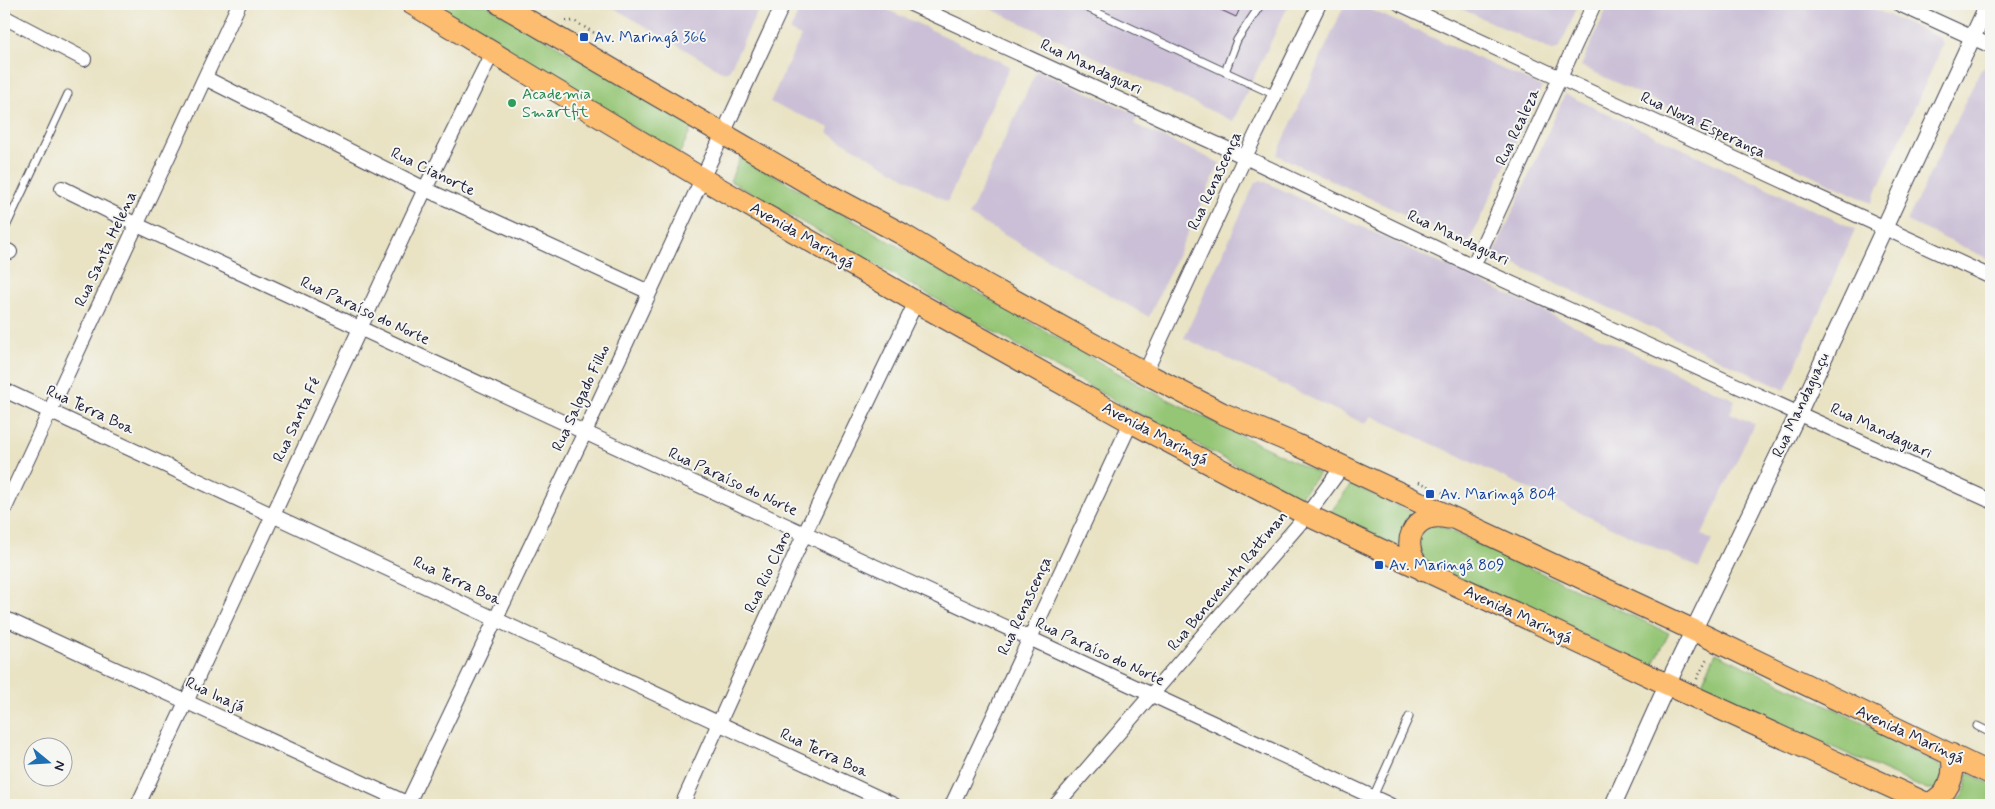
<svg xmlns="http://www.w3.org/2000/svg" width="1995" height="809" font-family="Mynerve,sans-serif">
<rect width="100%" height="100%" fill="#f6f6f2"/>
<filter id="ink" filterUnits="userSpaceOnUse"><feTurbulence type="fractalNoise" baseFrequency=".02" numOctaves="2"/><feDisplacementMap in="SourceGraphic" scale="10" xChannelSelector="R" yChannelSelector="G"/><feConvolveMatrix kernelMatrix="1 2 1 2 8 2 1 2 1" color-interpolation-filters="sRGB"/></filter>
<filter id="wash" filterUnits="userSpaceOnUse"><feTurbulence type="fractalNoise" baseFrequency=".0096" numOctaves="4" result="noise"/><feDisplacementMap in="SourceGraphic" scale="20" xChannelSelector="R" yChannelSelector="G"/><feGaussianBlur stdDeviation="1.12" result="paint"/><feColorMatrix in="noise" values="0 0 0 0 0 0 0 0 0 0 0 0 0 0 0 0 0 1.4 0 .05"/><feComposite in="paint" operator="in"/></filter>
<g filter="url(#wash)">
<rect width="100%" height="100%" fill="#e9e3c4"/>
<!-- industrial -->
<path fill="#cabfd6" d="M607,4H761L729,71L725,73Z
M802,4H875L1010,66L947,202L828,133L830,128L770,102L801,36L790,31Z
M980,4H1289L1233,121Z
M1358,4L1542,87L1468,244L1277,155L1343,8Z
M1451,4H1579L1559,48L1553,51Z
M1609,4H1863L1941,38L1943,45L1871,203L1581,66Z
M1989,64L1991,65V260L1907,221L1981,69Z
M1037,70L1138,115L1134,124L1220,163L1149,317L969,215Z
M1565,94L1855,229L1785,390L1494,254Z
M1261,180L1735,400L1730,413L1754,424L1702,535L1712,540L1699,568L1372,416L1365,424L1184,338L1255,183Z"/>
<!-- green -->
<path fill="#95c676" stroke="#5c7458" d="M431,4H485L693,125L679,155Z
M741,156L1139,385L1319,474L1299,498L1124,406L730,181Z
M1351,484L1669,633L1652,668L1328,516Z
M1716,653L1884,732L1893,742L1941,766L1946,777L1934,790H1927L1700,687Z
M1967,773L1991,784V805L1953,804C1965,796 1968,787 1967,773Z"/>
<g id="blocks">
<!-- building -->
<path fill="#c5a2d7" d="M1208,4H1242L1236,17Z"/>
</g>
</g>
<g filter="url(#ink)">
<use href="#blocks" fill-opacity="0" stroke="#403f50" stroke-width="1"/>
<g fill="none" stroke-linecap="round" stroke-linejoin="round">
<!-- service casing -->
<g stroke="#403f50" stroke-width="9">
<path id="service" d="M1079,4L1275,95
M1225,72L1237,40L1261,4
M4,231L68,94
M1977,726L1991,733
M1373,797L1409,717"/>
</g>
<!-- minor casing -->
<g stroke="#403f50" stroke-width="16">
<path id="minor" d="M911,4L1245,157L1473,266L1991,501
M1400,4L1991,277
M1899,4L1991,46
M4,17L84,59
M205,78L425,189L649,292
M62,188L137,225L1390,805
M4,249L10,252
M1473,266L1594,4
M1145,373L1245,157L1319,4
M4,390L894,805
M4,510L239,4
M4,618L411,805
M138,805L425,189L493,51
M407,805L585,432L783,4
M682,805L804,535L916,302
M952,805L1131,422
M1056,805L1307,515L1342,467"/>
</g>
<!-- tertiary casing -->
<g stroke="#403f50" stroke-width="18">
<path id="tertiary" d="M1613,805L1667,685L1799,412L1988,4"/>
</g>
<!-- primary casing -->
<g stroke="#403f50" stroke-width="23">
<path id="primary" d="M412,4L703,179L916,302L1131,422L1307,515L1690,695L1930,805
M500,4L818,189L902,234L985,284L1145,373L1222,413L1295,444L1693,630L1991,774
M1424,571C1396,548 1412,509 1448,518
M1928,804C1948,795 1957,776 1951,754"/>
</g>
<!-- path -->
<path stroke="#403f50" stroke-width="2.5" stroke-dasharray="1 4" stroke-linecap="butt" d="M566,21H574L603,38L605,45
M1419,482L1451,496L1453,499
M1697,679L1708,657"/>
<!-- service -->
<use href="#service" stroke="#fff" stroke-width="7"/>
<!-- minor -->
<use href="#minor" stroke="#fff" stroke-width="14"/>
<!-- tertiary -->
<use href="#tertiary" stroke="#fff" stroke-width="16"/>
<!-- primary -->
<use href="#primary" stroke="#fcbd6f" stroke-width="21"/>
</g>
</g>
<!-- markers -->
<g fill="#1a4fb4" stroke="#f6f6f2" stroke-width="2">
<rect x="579" y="32" width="10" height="10" rx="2.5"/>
<rect x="1425" y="489" width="10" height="10" rx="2.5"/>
<rect x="1374" y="560" width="10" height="10" rx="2.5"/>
</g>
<circle fill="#2e9e5b" stroke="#f6f6f2" stroke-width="2" cx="512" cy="103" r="5"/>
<g text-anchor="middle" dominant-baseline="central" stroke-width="4" stroke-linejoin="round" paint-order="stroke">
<!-- transit labels -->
<g font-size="16" fill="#164399" stroke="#f6f6f2" text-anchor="start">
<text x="594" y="37">Av. Maringá 366</text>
<text x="1440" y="494">Av. Maringá 804</text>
<text x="1389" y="565">Av. Maringá 809</text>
</g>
<!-- street labels -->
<g font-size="16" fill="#22223b" stroke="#f6f6f2">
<text transform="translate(1091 67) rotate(25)">Rua Mandaguari</text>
<text transform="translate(1703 125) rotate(25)">Rua Nova Esperança</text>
<text transform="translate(1518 127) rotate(-65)">Rua Realeza</text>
<text transform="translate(433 172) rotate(26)">Rua Cianorte</text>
<text transform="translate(1215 181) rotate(-65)">Rua Renascença</text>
<text transform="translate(802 236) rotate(30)">Avenida Maringá</text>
<text transform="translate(1458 238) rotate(25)">Rua Mandaguari</text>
<text transform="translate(106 249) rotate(-65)">Rua Santa Helena</text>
<text transform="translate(365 311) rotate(25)">Rua Paraíso do Norte</text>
<text transform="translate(581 398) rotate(-65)">Rua Salgado Filho</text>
<text transform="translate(1801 405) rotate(-65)">Rua Mandaguaçu</text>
<text transform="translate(90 410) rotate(25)">Rua Terra Boa</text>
<text transform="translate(297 420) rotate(-65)">Rua Santa Fé</text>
<text transform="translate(1881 431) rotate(25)">Rua Mandaguari</text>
<text transform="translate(1155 434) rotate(28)">Avenida Maringá</text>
<text transform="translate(733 482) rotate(25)">Rua Paraíso do Norte</text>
<text transform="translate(768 572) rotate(-65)">Rua Rio Claro</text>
<text transform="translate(457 581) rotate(25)">Rua Terra Boa</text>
<text transform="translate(1228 581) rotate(-50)">Rua Benevenutu Rattman</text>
<text transform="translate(1025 606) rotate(-65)">Rua Renascença</text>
<text transform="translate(1518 615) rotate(25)">Avenida Maringá</text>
<text transform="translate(1100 652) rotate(25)">Rua Paraíso do Norte</text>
<text transform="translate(215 695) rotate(25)">Rua Inajá</text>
<text transform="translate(1910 735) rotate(25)">Avenida Maringá</text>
<text transform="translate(824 753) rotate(25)">Rua Terra Boa</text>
</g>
<!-- leisure labels -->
<g font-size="16" fill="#27864d" stroke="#f6f6f2" text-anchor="start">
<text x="522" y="94">Academia<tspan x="522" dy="18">Smartfit</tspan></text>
</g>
</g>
<!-- margin -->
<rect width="1995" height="809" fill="none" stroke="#f6f6f2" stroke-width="20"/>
<!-- north arrow -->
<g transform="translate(48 762) rotate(108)"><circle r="24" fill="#f6f6f2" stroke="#a1a1a9"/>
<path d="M0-4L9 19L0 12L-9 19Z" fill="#1f6fb2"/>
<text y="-8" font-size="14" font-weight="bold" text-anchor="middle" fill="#22223b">N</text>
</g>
</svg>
